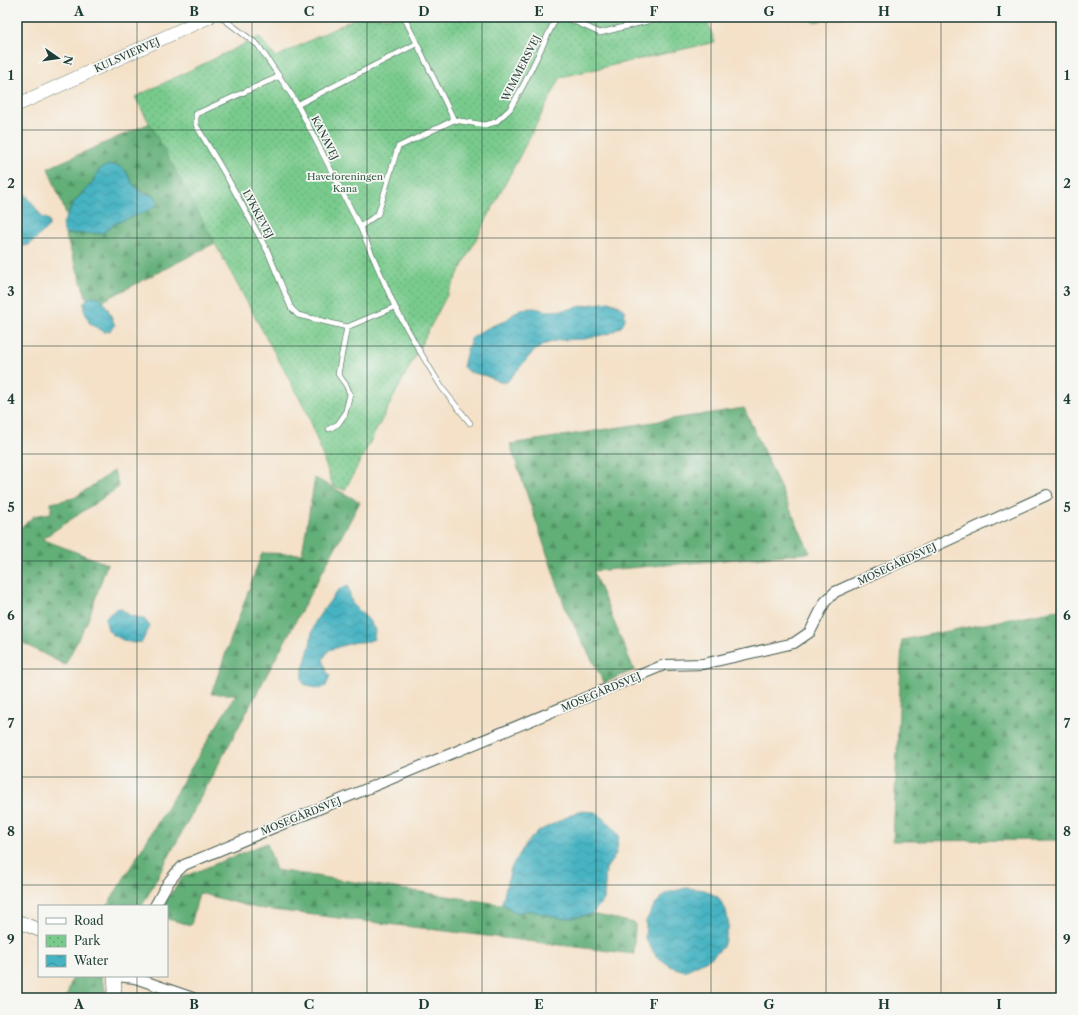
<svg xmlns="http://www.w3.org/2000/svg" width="1078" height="1015" font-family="'Libre Caslon Text',serif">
<defs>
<pattern id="grass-tufts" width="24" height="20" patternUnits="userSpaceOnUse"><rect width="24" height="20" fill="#79cb8d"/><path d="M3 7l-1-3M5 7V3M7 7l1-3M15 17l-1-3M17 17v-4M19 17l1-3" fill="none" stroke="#63a674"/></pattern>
<pattern id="forest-firs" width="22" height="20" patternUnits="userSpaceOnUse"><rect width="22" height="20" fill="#62af78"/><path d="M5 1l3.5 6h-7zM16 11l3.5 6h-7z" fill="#509063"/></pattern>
<pattern id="park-dots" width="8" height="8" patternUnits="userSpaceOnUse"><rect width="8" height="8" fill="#79cb8d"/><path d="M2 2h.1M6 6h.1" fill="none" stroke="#63a674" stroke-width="1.8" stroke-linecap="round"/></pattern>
<pattern id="water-waves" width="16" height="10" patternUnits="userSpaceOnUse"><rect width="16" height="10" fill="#46b3c2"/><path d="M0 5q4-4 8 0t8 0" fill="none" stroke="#3a939e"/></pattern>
</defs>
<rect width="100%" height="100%" fill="#f6f6f2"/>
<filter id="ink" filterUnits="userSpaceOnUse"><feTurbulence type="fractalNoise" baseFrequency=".025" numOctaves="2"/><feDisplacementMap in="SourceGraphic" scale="8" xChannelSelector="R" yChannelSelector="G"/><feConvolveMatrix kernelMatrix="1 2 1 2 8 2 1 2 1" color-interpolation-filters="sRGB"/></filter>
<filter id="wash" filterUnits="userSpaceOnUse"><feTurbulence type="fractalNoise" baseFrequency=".012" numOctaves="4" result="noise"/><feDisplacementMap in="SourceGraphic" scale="16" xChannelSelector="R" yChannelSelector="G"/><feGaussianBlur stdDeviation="0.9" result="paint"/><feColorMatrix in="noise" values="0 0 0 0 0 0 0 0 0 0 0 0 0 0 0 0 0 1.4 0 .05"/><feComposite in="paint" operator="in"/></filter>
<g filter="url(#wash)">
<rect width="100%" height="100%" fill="#f4e1c8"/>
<!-- grass -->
<path fill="url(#grass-tufts)" stroke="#4c8460" d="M810,17H843L813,22Z"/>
<!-- forest -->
<path fill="url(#forest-firs)" stroke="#407656" d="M150,123L215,243L103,301L99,297L92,296L87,299L65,234L103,233L116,223L142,213L154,195C136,190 134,188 126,171L97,173L93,182L75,201L67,216L48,168Z
M744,408L810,553L593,571L634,670L604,683L566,610L510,444Z
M114,471L119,487L42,539L107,564L88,620L65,665L17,640V529H19L34,516L51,513V503L74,498Z
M315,478L360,502L142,906H107L236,694H211L262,553L302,554Z
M1061,609V840L893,841L902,640Z
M267,843L276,870L499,904L502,903L516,913L529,910L572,918L592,914L635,923L634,954L256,908L199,893L191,925L167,919V906H162L183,877Z
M73,976H101L106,992L104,998H66Z"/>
<!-- park -->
<path fill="url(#park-dots)" stroke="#4c8460" d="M358,17H706L715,42L561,77L345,490L333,486L308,414L135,97L259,37L276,57Z"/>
<!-- water -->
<path fill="url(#water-waves)" stroke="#32787b" d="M108,165C111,165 115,165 118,166C129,168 130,186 141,192C148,196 151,192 158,200L155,207L142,213L116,223L103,233L65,234L62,225L75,201L93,182L97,173L100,169Z
M24,193L30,200L42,217L49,220V226L29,245L17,247V195Z
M92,296L99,297C107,305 111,315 115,326L110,331L105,332L90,324L84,310V302L87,299Z
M609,302L618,305L624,310L625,319L622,326L611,333L585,339L559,340L545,344L533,352L507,382H500L486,376L469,372L463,367L467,350L471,339L480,332L492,326L505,321L520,309L534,308L548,311L565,310L587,305Z
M348,586L352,603L368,619L375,630L374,639L367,642H355L329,650L323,659L327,672L330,675L326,686L320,689L311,687L304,684L302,680L303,669L310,645L312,632L316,620L338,590Z
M120,608L129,615L144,619L150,626L142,642L133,643L123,640L112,634L108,630L105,618L116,609Z
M579,811L595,812L609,823L619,836L616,854L606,869L604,900L592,914L572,918H559L529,910L516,913L502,903L511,868L525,845L537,832Z
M686,888L705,890L718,897L726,910L729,926L723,947L711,958L685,971L672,967L656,956L645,938L646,921L655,904L666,893Z"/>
</g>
<g filter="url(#ink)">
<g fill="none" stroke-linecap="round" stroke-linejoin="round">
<!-- service casing -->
<g stroke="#3f564a" stroke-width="6">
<path id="service" d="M221,17L258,45L293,97L305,119L360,227L395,307L419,350L442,388L470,423
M404,17L454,120
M565,17L600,33L663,17
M280,76L196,114V125L228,179L268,252L291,308L298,315L347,327L395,307
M17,92L22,102
M297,105L416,44
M360,227L378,214L398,147L454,120L485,125L496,122L510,109L524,84L555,20L563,17
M329,429L338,424L345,414L350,394L346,385L338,374L347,327"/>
</g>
<!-- minor casing -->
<g stroke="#3f564a" stroke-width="12">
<path id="minor" d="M155,906C164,890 169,878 184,865L664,665L703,664L794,643L810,632L825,602L835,592L1047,495
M116,976L135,978L193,998"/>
</g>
<!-- tertiary casing -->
<g stroke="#3f564a" stroke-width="14">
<path id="tertiary" d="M17,105L209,17
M17,921L39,930
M112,998L115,988L114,976"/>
</g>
<!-- service -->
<use href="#service" stroke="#fff" stroke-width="5"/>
<!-- minor -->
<use href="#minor" stroke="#fff" stroke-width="10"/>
<!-- tertiary -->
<use href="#tertiary" stroke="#fff" stroke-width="13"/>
</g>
</g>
<!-- grid -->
<path fill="none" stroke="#1f3d34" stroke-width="1" stroke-opacity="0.55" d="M137,17V906M252,17V998M367,17V998M482,17V998M596,17V998M711,17V998M826,17V998M941,17V998M17,130H1061M17,238H1061M17,346H1061M17,454H1061M17,561H1061M17,669H1061M17,777H1061M17,885H1061M137,976V998"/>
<g text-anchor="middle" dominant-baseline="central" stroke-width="3.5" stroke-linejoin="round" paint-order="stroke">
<!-- street labels -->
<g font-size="10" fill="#1f3d34" stroke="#f6f6f2">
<text transform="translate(127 55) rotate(-24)">KULSVIERVEJ</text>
<text transform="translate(521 68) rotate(-63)">WIMMERSVEJ</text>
<text transform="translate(325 138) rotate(63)">KANAVEJ</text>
<text transform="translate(258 214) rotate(62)">LYKKEVEJ</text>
<text transform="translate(897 564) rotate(-25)">MOSEGÅRDSVEJ</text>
<text transform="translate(601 692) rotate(-23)">MOSEGÅRDSVEJ</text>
<text transform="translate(301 816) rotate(-22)">MOSEGÅRDSVEJ</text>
</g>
<!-- park labels -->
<g font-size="10" fill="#36604a" stroke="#f6f6f2">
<text x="345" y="176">Haveforeningen<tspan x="345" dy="12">Kana</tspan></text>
</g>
</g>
<!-- margin -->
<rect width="1078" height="1015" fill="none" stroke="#f6f6f2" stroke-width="44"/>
<!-- legend -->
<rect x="38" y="905" width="130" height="72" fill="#f6f6f2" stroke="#a0aca6"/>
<rect x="46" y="918" width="20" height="6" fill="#ffffff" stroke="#a0aca6"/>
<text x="74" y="925" font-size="12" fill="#1f3d34">Road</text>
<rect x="46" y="935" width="20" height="12" fill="url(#park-dots)" stroke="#a0aca6"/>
<text x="74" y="945" font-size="12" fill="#1f3d34">Park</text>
<rect x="46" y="955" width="20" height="12" fill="url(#water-waves)" stroke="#a0aca6"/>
<text x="74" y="965" font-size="12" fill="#1f3d34">Water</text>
<!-- north arrow -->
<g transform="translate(58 58) rotate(103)" stroke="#f6f6f2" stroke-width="3" paint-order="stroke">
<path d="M0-3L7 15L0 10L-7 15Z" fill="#1f3d34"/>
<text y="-6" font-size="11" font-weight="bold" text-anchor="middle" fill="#1f3d34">N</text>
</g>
<rect x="22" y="22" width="1034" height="971" fill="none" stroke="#1f3d34" stroke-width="1.5"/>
<g font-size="13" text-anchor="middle" font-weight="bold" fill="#1f3d34">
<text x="79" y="16">A</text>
<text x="194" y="16">B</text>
<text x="309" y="16">C</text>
<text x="424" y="16">D</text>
<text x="539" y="16">E</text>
<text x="654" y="16">F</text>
<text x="769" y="16">G</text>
<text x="884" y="16">H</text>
<text x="999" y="16">I</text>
<text x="11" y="80">1</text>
<text x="1067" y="80">1</text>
<text x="11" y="188">2</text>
<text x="1067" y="188">2</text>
<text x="11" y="296">3</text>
<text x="1067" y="296">3</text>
<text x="11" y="404">4</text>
<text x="1067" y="404">4</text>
<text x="11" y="512">5</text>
<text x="1067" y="512">5</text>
<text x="11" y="620">6</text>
<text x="1067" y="620">6</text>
<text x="11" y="728">7</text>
<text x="1067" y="728">7</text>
<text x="11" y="836">8</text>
<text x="1067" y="836">8</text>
<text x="11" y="944">9</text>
<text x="1067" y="944">9</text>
<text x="79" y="1009">A</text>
<text x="194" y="1009">B</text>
<text x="309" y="1009">C</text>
<text x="424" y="1009">D</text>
<text x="539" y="1009">E</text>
<text x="654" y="1009">F</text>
<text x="769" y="1009">G</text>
<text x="884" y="1009">H</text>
<text x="999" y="1009">I</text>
</g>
</svg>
